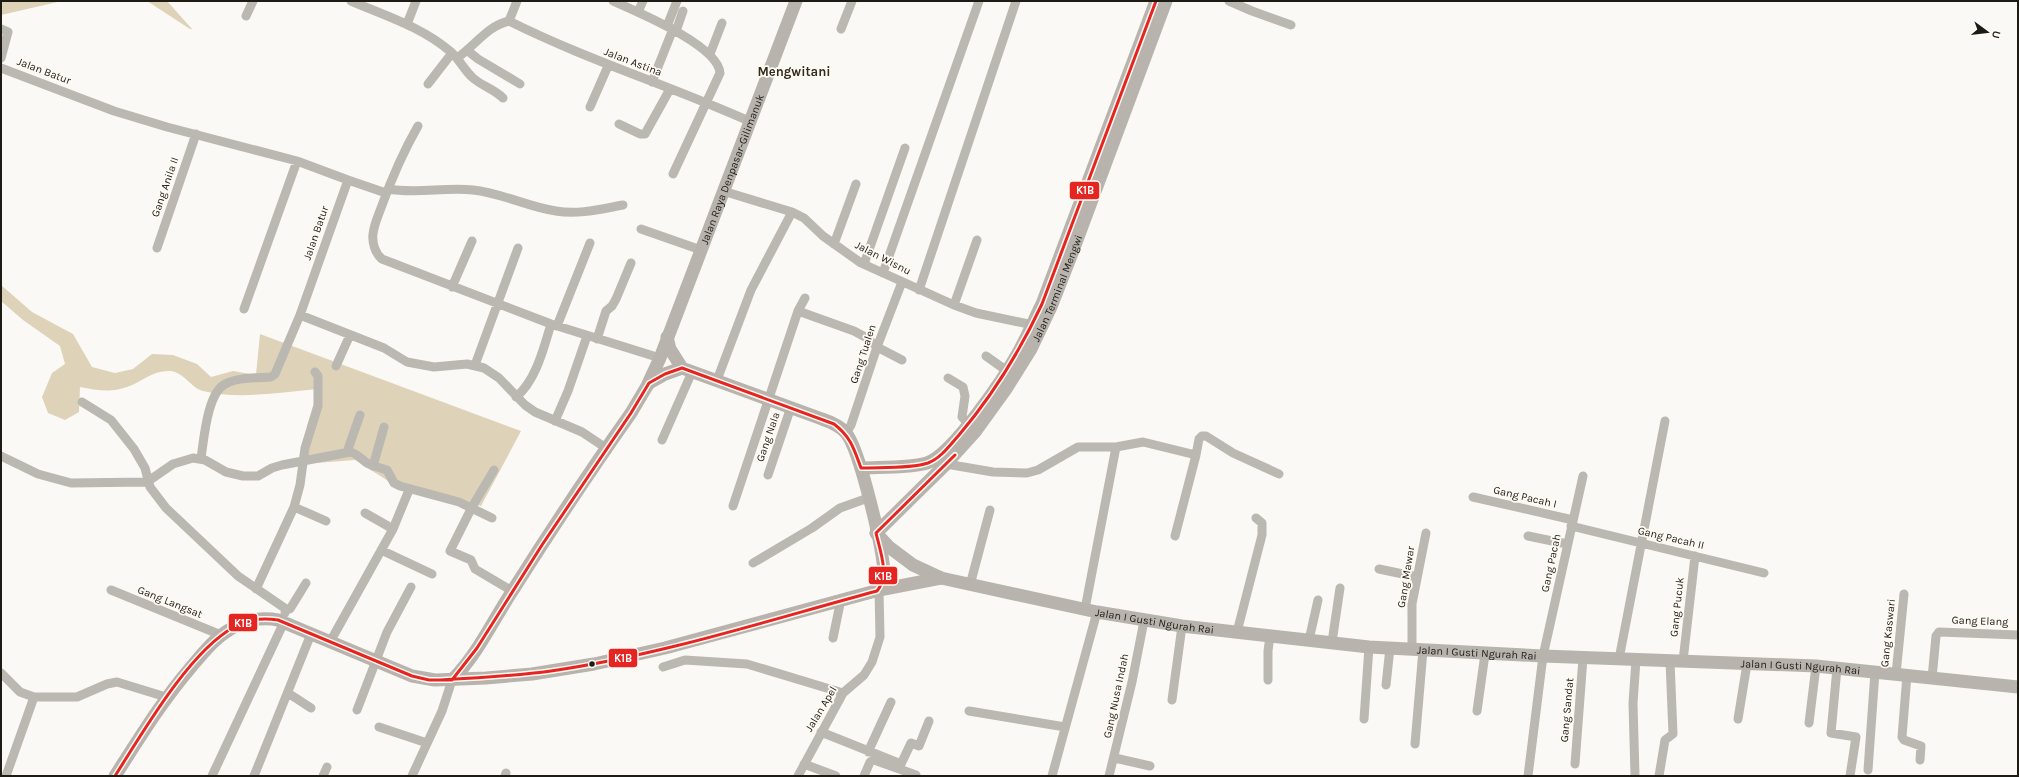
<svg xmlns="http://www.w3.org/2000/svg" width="2019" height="777" font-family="Karla,sans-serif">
<rect width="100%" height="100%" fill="#fbf9f6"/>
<!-- forest -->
<path fill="#ded2b9" d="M1,1H62L1,15Z
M147,1H167L192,29H190Z
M1,285L32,312L73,334L92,367L115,373L133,369L152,354L173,355L197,364L211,377L233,371L256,375L260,334L521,431L481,506L393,484L355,460L303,464L307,426L318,389C281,392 240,400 203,391C191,388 184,372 170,371C153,370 142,382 127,387C111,393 96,390 80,387L79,412L65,420L48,413L42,397L52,373L65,364L60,346L23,320L1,301Z"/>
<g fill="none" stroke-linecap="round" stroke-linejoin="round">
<!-- minor -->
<path stroke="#bbb8b2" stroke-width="9" d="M351,1C386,16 422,27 451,52C460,60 464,70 473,78C482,86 494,89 503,98
M613,1C637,12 718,45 720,73L673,174
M1229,1L1252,11L1291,25
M638,12L643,1
M246,16L253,1
M509,21C587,60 671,86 751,122
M509,21L517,1
M407,24L416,1
M667,26L677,1
M1,29L8,32L1,58
M841,29L852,1
M676,31L683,11
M468,51L478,59L520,84
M710,54L722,23
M457,58C475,46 487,26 509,21
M1,68L114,111L167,127L297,161L348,180L300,315L384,348L407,362L434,367L467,364L484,368L499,378L525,405L535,412L582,432L606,448
M652,82L673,29
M428,84L452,53
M590,107L608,66
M619,124L640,134H645L670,89
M418,126C403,152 391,180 381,208C378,216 374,225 373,234C372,243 375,253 382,259L551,324L660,358
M348,180L386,193
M388,189C416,194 445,187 473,190C502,193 528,207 556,211C578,215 601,209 623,205
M723,191L792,212L804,218L823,236L861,263L954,305L976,313L1038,326
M641,229L701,250
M834,244L856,184
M157,248L196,134
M864,264L905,148
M883,273L979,1
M452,287L472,241
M919,290L1016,1
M954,305L977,240
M244,309L297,161
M798,311L854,331L867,338L877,347L902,360
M557,326L590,243
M597,339L606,311L612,306L616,299L631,263
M986,356L1007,371
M475,365L518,248
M336,366L350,335
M948,378L963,387L965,396L962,417L972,428
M717,380L751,290L792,212
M516,397C536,381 544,347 551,324
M82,402L111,420L134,449L145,468L150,487L166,508L238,576L286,609
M555,421L568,391L587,336
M846,433L851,425L877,347L902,282
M662,440L692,372
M1116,447L1143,442L1196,455L1199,439L1202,436H1206L1233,453L1279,474
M347,452L360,415
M1,456L38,474L71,483L147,482L173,464L193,458L205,460L226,472L243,476H258L272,468L282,465L350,452C358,454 361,459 367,463C373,466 380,468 387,470L394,483L400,486L459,502L492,518
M201,458C204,439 207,394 225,384C238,377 257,378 271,377L275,374L300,315
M946,464L993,472L1027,473L1038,470L1078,447H1116L1085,609
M373,466L384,427
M494,470L472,507L450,551L471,560L475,569L512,591
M768,475L791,407
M1473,497L1573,520
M733,506L798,311L805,298
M294,507L326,521
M365,513L393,529
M1571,526L1764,573
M1175,536L1196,455
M1528,536L1567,544
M381,550L432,574
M753,563L812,528L840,508L868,498
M1379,569L1417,577
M970,585L990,510
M256,589L294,507L300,485L305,448L318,406V376L315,372
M111,590L221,635
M285,613L286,609H290L306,583
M1237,632L1262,535V523L1256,518
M833,638L841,599
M1309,640L1318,600
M330,642L393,529L409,490
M1332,642L1340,588
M1412,649V604L1426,533
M1619,659L1665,421
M1683,661L1695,556
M663,667L685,660L747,664L843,693
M1837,668L1831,733L1856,737L1850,776
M1,673L20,692L34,697H77L107,684L117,682L166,697
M1896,674L1904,594
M1907,675L1902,737L1904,740L1921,746L1920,760
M1932,678L1936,636L1939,632L2018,635
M1268,680V651L1270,636
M1386,685L1390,648
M288,693L311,708
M1172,700L1182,626
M357,710L387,632L411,587
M969,711L1065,727
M1477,711L1485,654
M1364,719L1369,647
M1738,719L1747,664
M1809,723L1816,666
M379,727L427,743
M821,732L901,764L911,743L919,746L929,721
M1415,744L1423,650
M868,752L891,702
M1115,758L1150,766
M804,764L836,776
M1575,764L1583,658
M1868,770L1875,672
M6,776L34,697
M212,776L284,622
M254,776L311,634
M323,776L327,767
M412,776L442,711L452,680
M505,776L506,773
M798,776L843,693L864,675L872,662L880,637L879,590
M864,776L870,762L874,760L916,775
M1052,776L1097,612
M1109,776L1132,682L1144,621
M1528,776L1543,656L1583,476
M1635,776L1633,703L1636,660
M1659,776L1665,740L1673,734L1670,661"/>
<!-- highway -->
<g stroke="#b8b4ad" stroke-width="13">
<path d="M667,337L670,349L682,368L822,419C831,422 840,426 846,433C860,450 884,552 884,575C884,581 882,585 879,590"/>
<path d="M649,383L665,374L682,368"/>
<path d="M861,468C879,467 911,468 927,463C953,454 1004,378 1018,353C1027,337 1034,320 1042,304L1156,1"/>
<path id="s1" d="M876,533L889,547L913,565L941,578L1097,612L1182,626L1369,647L1543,656L1816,666L2018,687"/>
<path id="s2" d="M876,533L946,464L975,432L1006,389L1031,349L1051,307L1071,256L1166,1"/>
<path id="s3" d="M452,680C478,654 493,620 513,590C551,530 590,471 631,413L647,386L660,358L796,1"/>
<path d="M115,776C140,737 162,701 192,666C203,653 215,638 229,630C243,620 262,617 278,620L412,676L435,680L486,678L532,674L594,664L665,648L879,590L941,578"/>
</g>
<!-- bus-1 casing -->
<g stroke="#fefaf3" stroke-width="6">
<path id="bus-1" d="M440,680C477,678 514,676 551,671C662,655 769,620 877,591C890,575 880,551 876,533L955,455
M115,776C143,732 189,652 234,627C247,619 263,618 278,620L412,676L429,680H452L477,648L542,545L631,413L649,383L665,374L682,368L834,424C851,437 854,449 861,468C880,467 910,469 928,463C941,458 950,445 959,435C993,395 1020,351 1042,304L1156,1"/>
</g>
<!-- bus-1 -->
<use href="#bus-1" stroke="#e52522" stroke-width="3"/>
</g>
<!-- markers -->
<circle fill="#1e1b15" stroke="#fefaf3" stroke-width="1.5" cx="592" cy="664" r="3.5"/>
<g text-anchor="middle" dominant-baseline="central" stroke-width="3.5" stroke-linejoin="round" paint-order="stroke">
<!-- street labels -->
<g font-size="11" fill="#1e1b15" stroke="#fefaf3">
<text transform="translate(633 62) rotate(21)">Jalan Astina</text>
<text transform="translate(44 71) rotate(21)">Jalan Batur</text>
<text stroke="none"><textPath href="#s3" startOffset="586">Jalan Raya Denpasar-Gilimanuk</textPath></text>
<text transform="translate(165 187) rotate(-71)">Gang Anila II</text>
<text transform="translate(316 233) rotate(-71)">Jalan Batur</text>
<text transform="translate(883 258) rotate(27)">Jalan Wisnu</text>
<text stroke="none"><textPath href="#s2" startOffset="308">Jalan Terminal Mengwi</textPath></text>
<text transform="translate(863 354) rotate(-72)">Gang Tualen</text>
<text transform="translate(768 437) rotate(-71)">Gang Nala</text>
<text transform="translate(1525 497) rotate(13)">Gang Pacah I</text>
<text transform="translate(1671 538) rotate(13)">Gang Pacah II</text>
<text transform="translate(1551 563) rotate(-78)">Gang Pacah</text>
<text transform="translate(1406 577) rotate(-81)">Gang Mawar</text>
<text transform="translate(170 602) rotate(22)">Gang Langsat</text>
<text transform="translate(1677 607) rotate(-84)">Gang Pucuk</text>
<text stroke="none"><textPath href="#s1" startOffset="298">Jalan I Gusti Ngurah Rai</textPath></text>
<text transform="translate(1980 621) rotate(2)">Gang Elang</text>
<text transform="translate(1888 633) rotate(-84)">Gang Kaswari</text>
<text stroke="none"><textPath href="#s1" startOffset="622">Jalan I Gusti Ngurah Rai</textPath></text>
<text stroke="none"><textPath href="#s1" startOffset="946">Jalan I Gusti Ngurah Rai</textPath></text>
<text transform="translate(1116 696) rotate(-78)">Gang Nusa Indah</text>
<text transform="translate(821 709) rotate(-59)">Jalan Apel</text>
<text transform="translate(1567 710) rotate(-85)">Gang Sandat</text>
</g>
<!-- quarter labels -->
<g font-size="13" font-weight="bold" fill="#322c1d" stroke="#fefaf3">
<text x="794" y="71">Mengwitani</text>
</g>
</g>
<g stroke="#fefaf3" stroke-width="1.5">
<rect x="1069" y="181" width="31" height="19" rx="4" fill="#e52522"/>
<rect x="868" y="566" width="30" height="19" rx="4" fill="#e52522"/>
<rect x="228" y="613" width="30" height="19" rx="4" fill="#e52522"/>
<rect x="608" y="648" width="30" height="20" rx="4" fill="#e52522"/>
</g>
<g font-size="11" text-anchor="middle" font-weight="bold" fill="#fff">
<text x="1085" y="194">K1B</text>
<text x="883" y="580">K1B</text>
<text x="243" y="627">K1B</text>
<text x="623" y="662">K1B</text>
</g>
<!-- border -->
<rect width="2019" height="777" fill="none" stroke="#1e1b15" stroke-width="4"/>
<!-- north arrow -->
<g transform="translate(1987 32) rotate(105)" stroke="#fefaf3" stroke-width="3" paint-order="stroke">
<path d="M0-3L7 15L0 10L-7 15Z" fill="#1e1b15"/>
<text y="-6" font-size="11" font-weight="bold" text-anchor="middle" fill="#1e1b15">U</text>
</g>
</svg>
